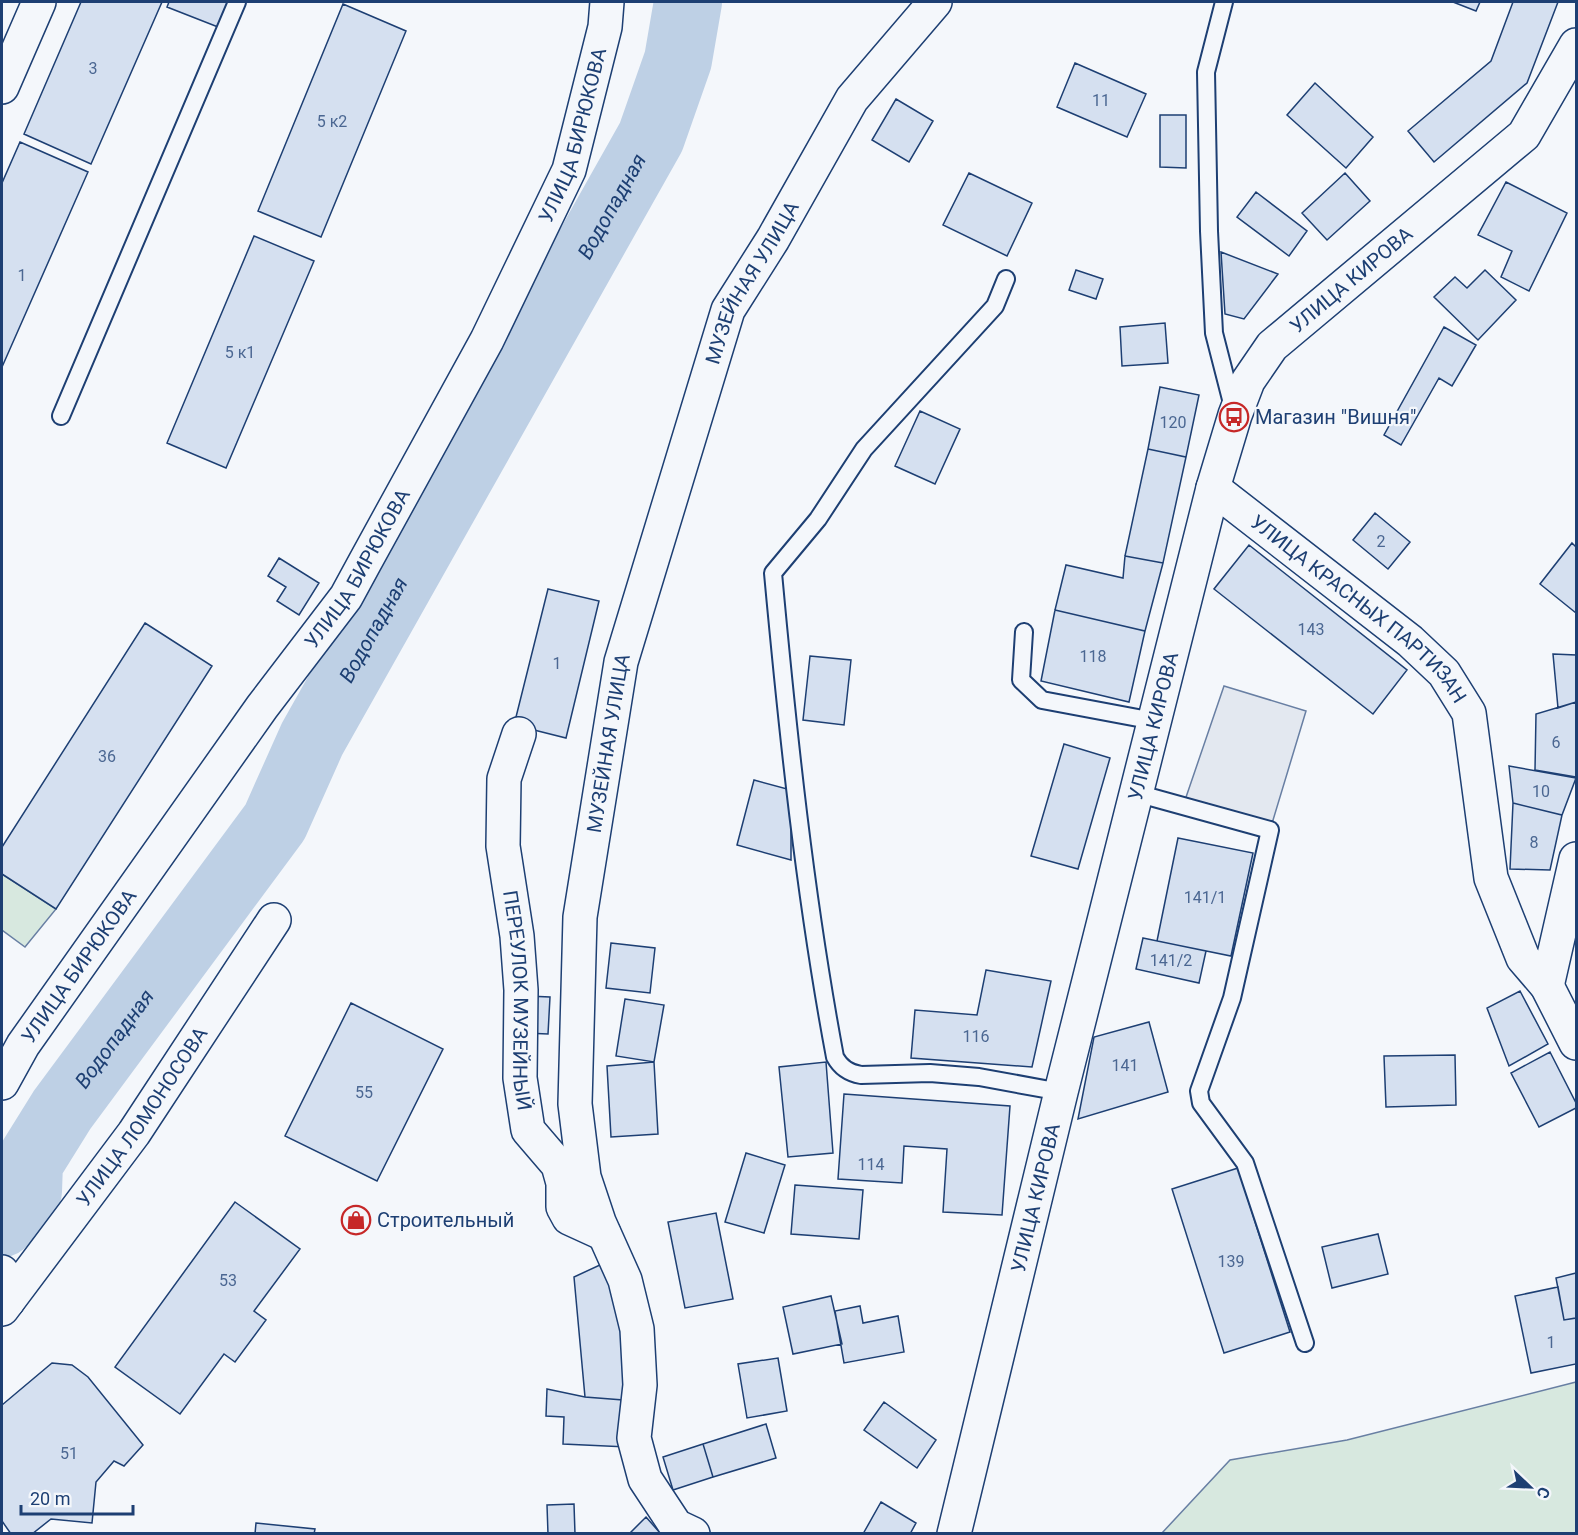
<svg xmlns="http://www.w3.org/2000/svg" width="1578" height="1535" font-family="Roboto,sans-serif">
<rect width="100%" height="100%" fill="#f4f7fb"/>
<!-- green -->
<path fill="#d7e8df" stroke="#687fa3" stroke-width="1.5" d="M2,874L56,909L25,947L2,930Z
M1576,1382V1533H1162L1230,1460L1347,1440Z"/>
<!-- parking -->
<path fill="#e3e8f0" stroke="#687fa3" stroke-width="1.5" d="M1224,686L1306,711L1270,830L1183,806Z"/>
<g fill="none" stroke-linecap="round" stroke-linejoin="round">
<!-- river -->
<path stroke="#bed0e5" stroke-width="68" id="s1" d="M2,1223L28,1191L29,1163L62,1110L275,822L312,739L651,137L678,60L688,2"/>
</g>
<!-- building -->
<path fill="#d5e0f0" stroke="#1d3f73" stroke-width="1.5" d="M81,2H162L91,164L24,134Z
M169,2H228L218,27L167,7Z
M1453,2H1480L1476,11Z
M1513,2H1558L1527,83L1434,162L1408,131L1491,61Z
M343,4L406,31L321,237L258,211Z
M1075,63L1146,94L1127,137L1057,107Z
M1315,83L1373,137L1346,168L1287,115Z
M896,99L933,121L909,162L872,140Z
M1160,115H1186V168L1160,167Z
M20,142L88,172L2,367V183Z
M969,173L1032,203L1007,256L943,225Z
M1345,173L1370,201L1327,240L1302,213Z
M1506,182L1567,213L1529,291L1501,277L1512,251L1478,235Z
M1256,192L1307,231L1289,256L1237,217Z
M254,236L314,261L226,468L167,443Z
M1221,252L1278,274L1244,319L1225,314Z
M1076,270L1103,279L1096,299L1069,290Z
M1485,270L1516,300L1478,340L1434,297L1455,277L1467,288Z
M1165,323L1168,363L1122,366L1120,327Z
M1444,327L1476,345L1452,386L1439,378L1401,445L1384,435Z
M1160,387L1199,395L1186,457L1148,449Z
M920,411L960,429L935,484L895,466Z
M1148,449L1186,457L1163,563L1125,556Z
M1375,513L1410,542L1388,569L1353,540Z
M1572,543L1576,547V613L1540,584Z
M1249,545L1407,670L1373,714L1214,589Z
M1125,556L1163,563L1145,631L1055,610L1066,565L1123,578Z
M279,558L319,583L299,615L277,601L286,587L268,576Z
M548,589L599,601L566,738L514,725Z
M1055,610L1145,631L1129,702L1041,681Z
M145,623L212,666L56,909L2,874V847Z
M1553,654L1576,655V702L1558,708Z
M810,656L851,660L844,725L803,720Z
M1576,702V777L1535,770L1536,714Z
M1064,744L1110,758L1078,869L1031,856Z
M1509,766L1576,778L1562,815L1513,803Z
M754,780L791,790V860L737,845Z
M1513,803L1562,815L1550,870L1510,869Z
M1178,838L1253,853L1231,956L1157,941Z
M1143,938L1206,951L1199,983L1136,969Z
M611,943L655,948L650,993L606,988Z
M986,970L1051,981L1032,1067L911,1058L915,1010L977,1015Z
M1520,991L1548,1044L1509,1066L1487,1008Z
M527,996L550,997L548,1034L525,1033Z
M625,999L664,1005L654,1062L616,1056Z
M351,1003L443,1049L377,1181L285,1136Z
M1149,1022L1168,1092L1078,1119L1094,1037Z
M1550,1052L1576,1103V1108L1539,1127L1511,1073Z
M1455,1055L1456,1105L1386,1107L1384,1056Z
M654,1062L658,1134L611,1137L607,1066Z
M826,1062L833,1153L788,1157L779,1067Z
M844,1094L1010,1106L1002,1215L943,1212L947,1149L904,1146L902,1183L838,1179Z
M746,1153L785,1165L764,1233L725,1222Z
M1238,1168L1290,1332L1224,1353L1172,1189Z
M795,1185L863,1190L859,1239L791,1234Z
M235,1202L300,1249L254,1311L266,1320L235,1362L224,1354L180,1414L115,1367Z
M716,1213L733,1299L685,1308L668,1222Z
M1378,1234L1388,1274L1332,1288L1322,1247Z
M602,1264L628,1319L623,1400L585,1397L574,1277Z
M1576,1273V1318L1564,1320L1556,1278Z
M1558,1287L1564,1320L1576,1318V1364L1531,1373L1515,1296Z
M831,1296L842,1344L793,1354L783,1307Z
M860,1306L863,1323L898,1316L904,1352L844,1363L835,1311Z
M778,1358L787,1411L747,1418L738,1364Z
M52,1363L72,1365L88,1377L143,1445L124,1466L114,1461L96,1482L92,1523L51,1519L32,1534H11L2,1521V1405Z
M547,1389L585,1397L623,1400L627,1447L563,1444L564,1417L546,1416Z
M884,1402L936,1440L917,1468L864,1430Z
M766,1424L776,1458L713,1477L703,1444Z
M703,1444L713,1477L673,1490L663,1457Z
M881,1502L916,1523L910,1534H863Z
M574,1504L575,1534H548L547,1505Z
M646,1517L661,1534H629Z
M256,1523L315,1529L314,1534H255Z"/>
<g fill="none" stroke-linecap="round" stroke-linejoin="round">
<!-- service casing -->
<g stroke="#1d3f73" stroke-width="20">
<path id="service" d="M1224,2L1206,72L1209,231L1214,333L1234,411
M1006,279L995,306L864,449L818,519L773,573C788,735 805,897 835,1057C841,1068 849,1073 861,1075L930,1073L979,1077L1061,1092
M61,416L237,2
M1024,632L1021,680L1042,700L1154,721
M1136,793L1270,830L1232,998L1199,1091L1201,1103L1245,1163L1305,1343"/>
</g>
<!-- minor casing -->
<g stroke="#1d3f73" stroke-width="36">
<g id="minor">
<path id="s2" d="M1213,488L1410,641L1444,673L1469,713L1491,878L1523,958L1547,986L1576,1043"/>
<path id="s3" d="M519,734L504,779L503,846L517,936L521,990L520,1078L528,1130L558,1165L563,1183V1207L569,1218L604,1234"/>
<path d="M1547,986L1576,859"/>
<path id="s4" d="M8,1301L134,1133L274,920"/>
<path id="s5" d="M693,1534L676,1526L645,1479L634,1438L640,1385L637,1329L625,1280L599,1222L584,1177L575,1104L580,917L621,662L728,310L773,239L852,99L935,2"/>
</g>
</g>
<!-- tertiary casing -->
<g stroke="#1d3f73" stroke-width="36">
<g id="tertiary">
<path d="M2,87L39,2"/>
<path id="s6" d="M2,1083L23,1045L262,707L346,597L365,562L487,340L569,170L605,27L607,2"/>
<path d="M2,1272L8,1301L2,1309"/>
</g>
</g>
<!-- secondary casing -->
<g stroke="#1d3f73" stroke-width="36">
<g id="secondary">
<path id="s7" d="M954,1534L1061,1092L1213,488L1235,415L1248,381L1272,346L1524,135L1576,45"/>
</g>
</g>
<!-- service -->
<use href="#service" stroke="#f4f7fb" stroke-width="16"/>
<!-- minor -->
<use href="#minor" stroke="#f4f7fb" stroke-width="33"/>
<!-- tertiary -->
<use href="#tertiary" stroke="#f4f7fb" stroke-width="33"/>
<!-- secondary -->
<use href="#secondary" stroke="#f4f7fb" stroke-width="33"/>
</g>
<!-- icons -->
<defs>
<g id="bus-ring" transform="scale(1.5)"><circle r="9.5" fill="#f4f7fb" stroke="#c62828" stroke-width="1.5"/><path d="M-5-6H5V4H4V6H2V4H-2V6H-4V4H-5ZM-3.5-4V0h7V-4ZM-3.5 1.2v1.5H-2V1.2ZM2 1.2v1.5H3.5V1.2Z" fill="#c62828"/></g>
<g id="shop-ring" transform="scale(1.5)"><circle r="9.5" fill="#f4f7fb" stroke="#c62828" stroke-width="1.5"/><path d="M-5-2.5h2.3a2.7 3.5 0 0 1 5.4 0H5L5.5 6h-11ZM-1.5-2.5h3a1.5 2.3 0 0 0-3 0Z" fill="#c62828"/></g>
</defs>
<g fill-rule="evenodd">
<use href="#bus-ring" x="1234" y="417"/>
<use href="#shop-ring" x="356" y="1220"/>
</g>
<g text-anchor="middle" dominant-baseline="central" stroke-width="4.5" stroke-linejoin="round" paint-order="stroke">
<!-- number labels -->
<g font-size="16" fill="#4b6792">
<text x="93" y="68">3</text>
<text x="1101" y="100">11</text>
<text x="332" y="121">5 к2</text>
<text x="22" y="275">1</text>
<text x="240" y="352">5 к1</text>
<text x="1173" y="422">120</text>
<text x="1381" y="541">2</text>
<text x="1311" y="629">143</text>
<text x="1093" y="656">118</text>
<text x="557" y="663">1</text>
<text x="1556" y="742">6</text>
<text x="107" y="756">36</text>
<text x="1541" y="791">10</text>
<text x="1534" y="842">8</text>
<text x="1205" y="897">141/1</text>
<text x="1171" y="960">141/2</text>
<text x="976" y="1036">116</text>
<text x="1125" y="1065">141</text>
<text x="364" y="1092">55</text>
<text x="871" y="1164">114</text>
<text x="1231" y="1261">139</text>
<text x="228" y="1280">53</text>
<text x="1551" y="1342">1</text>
<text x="69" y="1453">51</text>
</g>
<!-- street labels -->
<g font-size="20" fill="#1d3f73" stroke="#f4f7fb">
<text stroke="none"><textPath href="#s6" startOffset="1112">УЛИЦА БИРЮКОВА</textPath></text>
<text stroke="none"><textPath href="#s7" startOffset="1336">УЛИЦА КИРОВА</textPath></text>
<text stroke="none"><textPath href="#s5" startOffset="1310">МУЗЕЙНАЯ УЛИЦА</textPath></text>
<text stroke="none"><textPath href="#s6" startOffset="626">УЛИЦА БИРЮКОВА</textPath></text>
<text stroke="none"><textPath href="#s2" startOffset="190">УЛИЦА КРАСНЫХ ПАРТИЗАН</textPath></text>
<text stroke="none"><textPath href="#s7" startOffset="832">УЛИЦА КИРОВА</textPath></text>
<text stroke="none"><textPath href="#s5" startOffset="825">МУЗЕЙНАЯ УЛИЦА</textPath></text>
<text stroke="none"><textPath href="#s6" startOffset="140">УЛИЦА БИРЮКОВА</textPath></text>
<text stroke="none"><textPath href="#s3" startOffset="270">ПЕРЕУЛОК МУЗЕЙНЫЙ</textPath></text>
<text stroke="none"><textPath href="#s4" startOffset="228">УЛИЦА ЛОМОНОСОВА</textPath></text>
<text stroke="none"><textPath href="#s7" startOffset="346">УЛИЦА КИРОВА</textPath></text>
</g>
<!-- poi labels -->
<g font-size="20" fill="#1d3f73" stroke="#f4f7fb" text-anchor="start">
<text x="1255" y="417">Магазин "Вишня"</text>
<text x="377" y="1220">Строительный</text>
</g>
<!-- water labels -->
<g font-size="21" font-style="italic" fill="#1d3f73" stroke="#f4f7fb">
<text stroke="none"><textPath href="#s1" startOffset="1192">Водопадная</textPath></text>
<text stroke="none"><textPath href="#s1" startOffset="706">Водопадная</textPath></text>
<text stroke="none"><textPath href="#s1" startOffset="220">Водопадная</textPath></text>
</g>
</g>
<!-- border -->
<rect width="1578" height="1535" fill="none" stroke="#1d3f73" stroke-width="6"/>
<!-- north arrow -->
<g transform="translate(1530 1487) rotate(113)" stroke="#f4f7fb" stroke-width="4.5" paint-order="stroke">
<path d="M0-4.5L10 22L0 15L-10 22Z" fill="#1d3f73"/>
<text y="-9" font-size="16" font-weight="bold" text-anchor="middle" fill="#1d3f73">С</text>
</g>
<!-- scale -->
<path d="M21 1505v9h112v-9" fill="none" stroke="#1d3f73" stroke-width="3"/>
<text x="30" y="1505" font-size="18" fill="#1d3f73" stroke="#f4f7fb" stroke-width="4.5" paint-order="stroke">20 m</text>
</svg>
